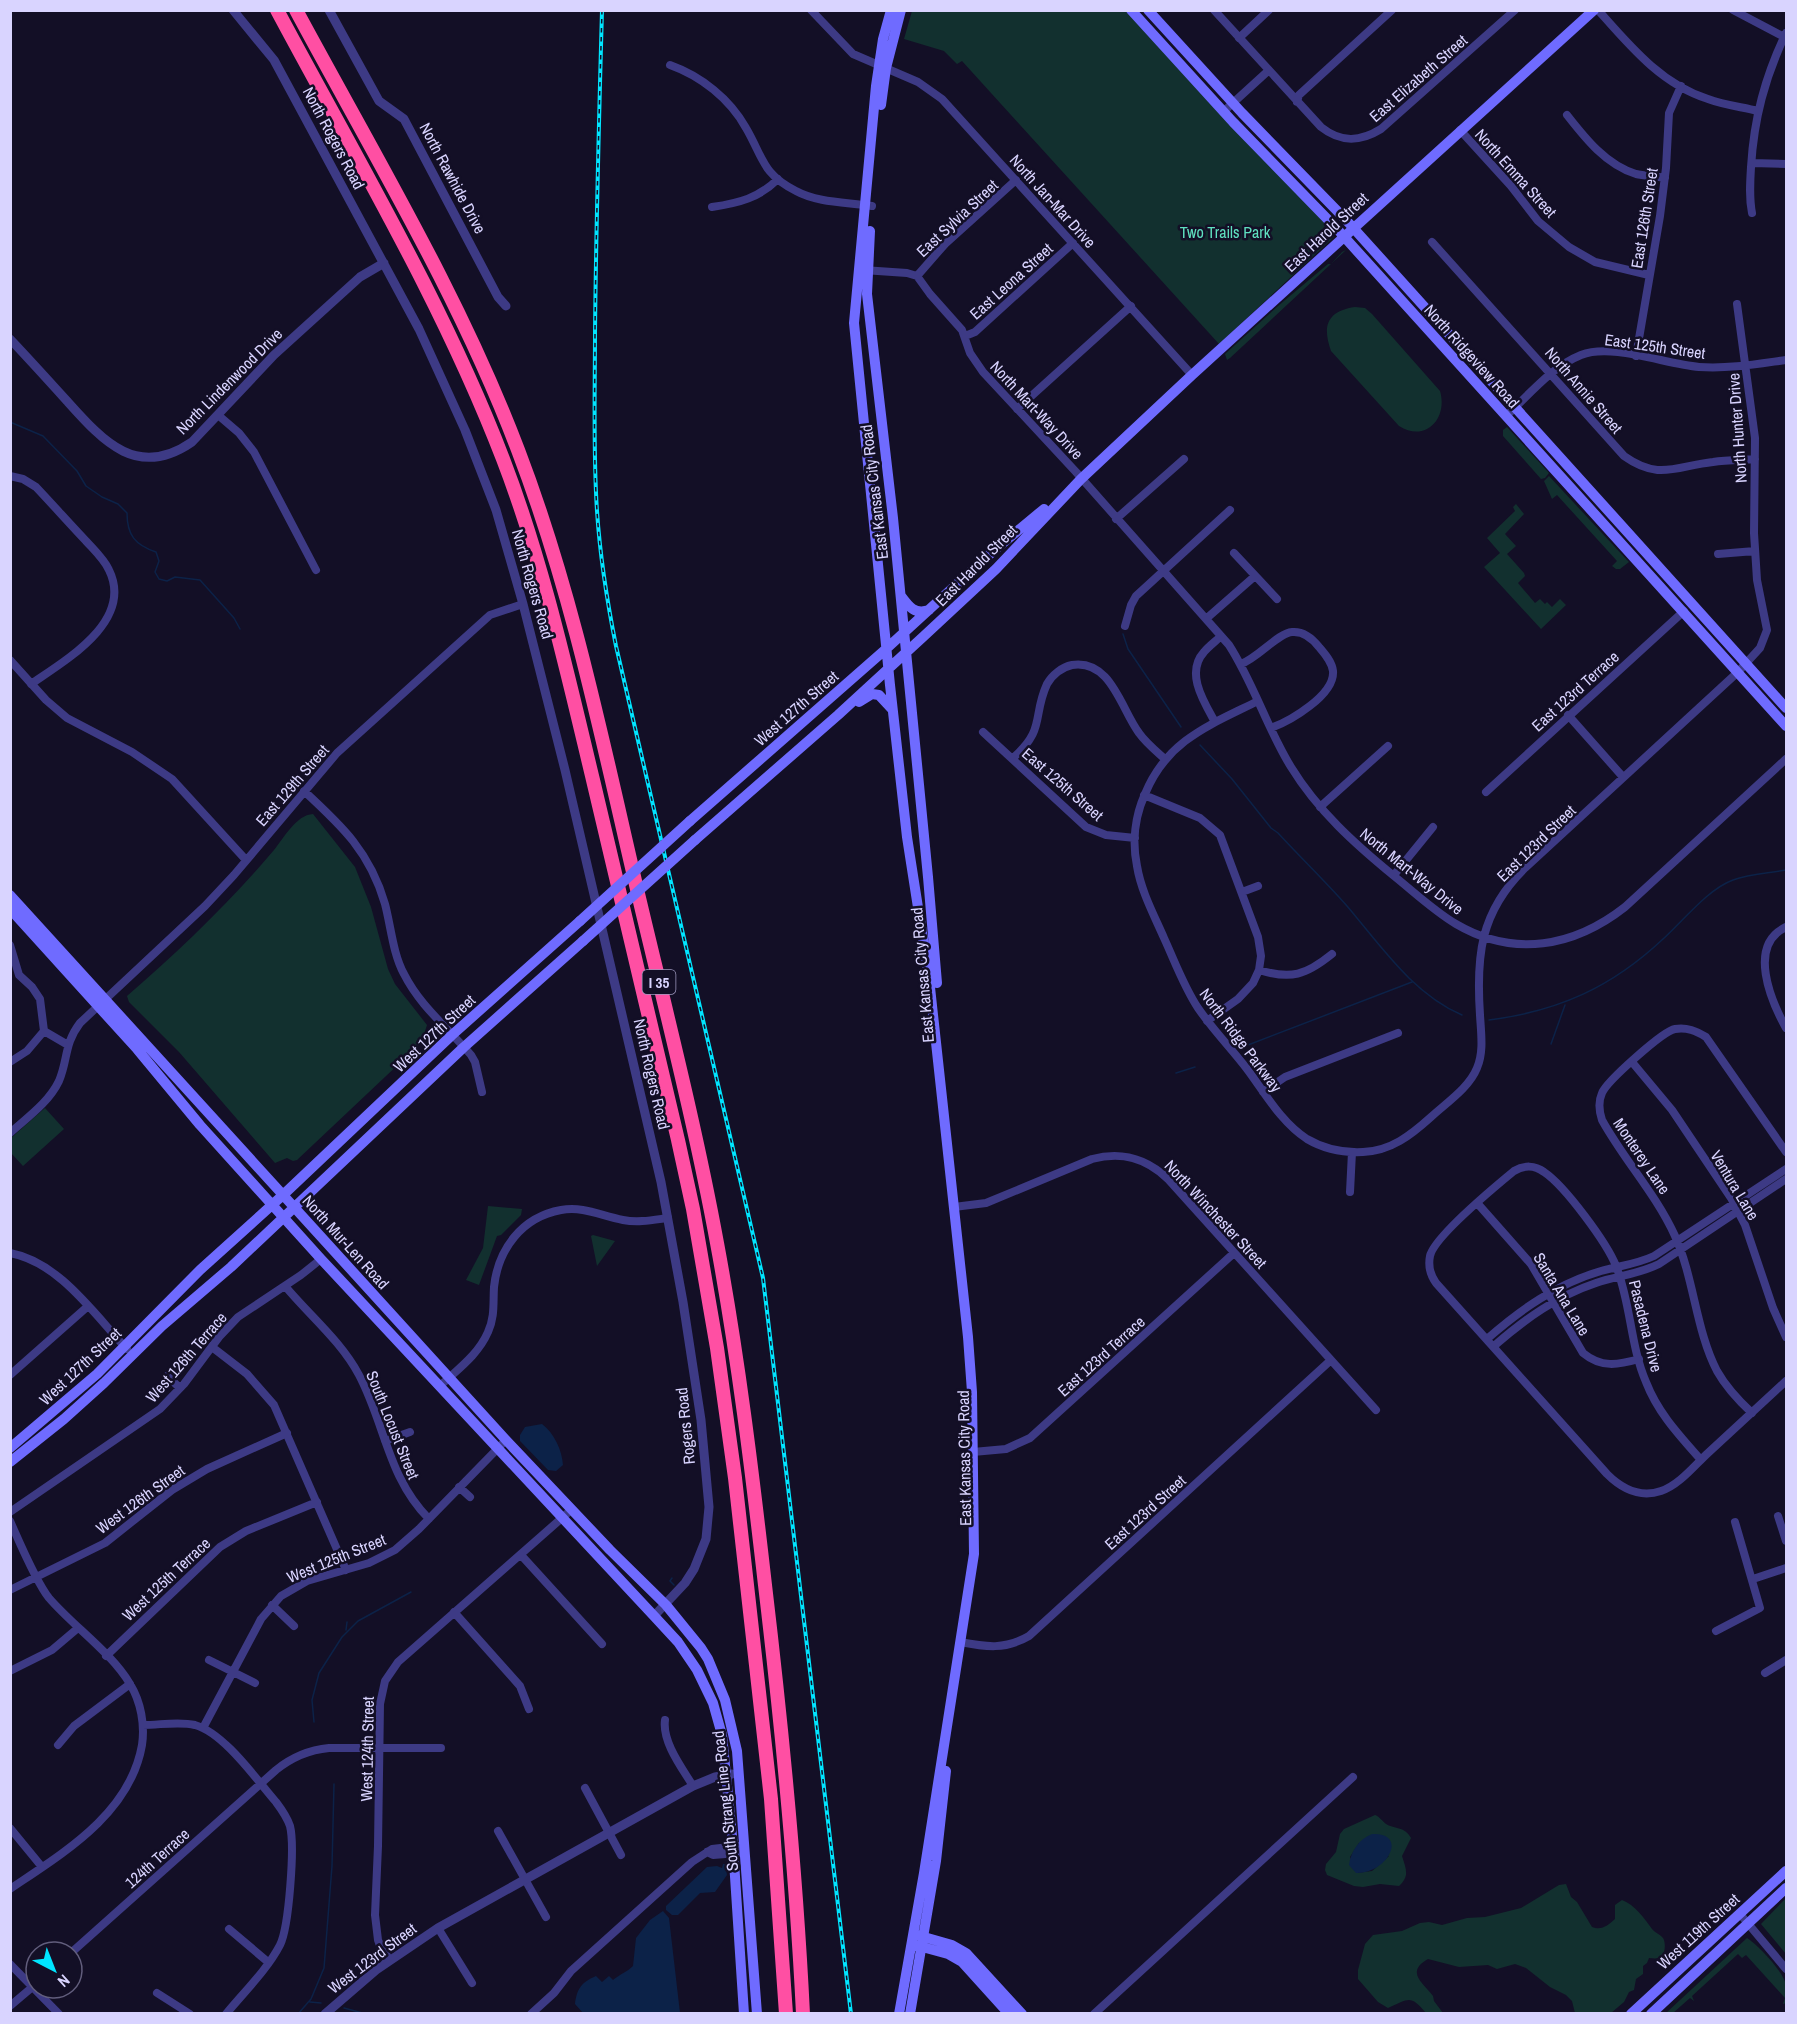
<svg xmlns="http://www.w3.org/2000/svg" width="1797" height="2024" font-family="'Archivo Narrow',sans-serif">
<rect width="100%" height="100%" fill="#130f26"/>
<!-- green -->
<path fill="#12302f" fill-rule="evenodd" d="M912,11H1127L1333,232L1334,237L1219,344L962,61L957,64L944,51L904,39Z
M1346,250L1230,358L1227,360L1225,354L1278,306L1328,264H1331L1342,252Z
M1355,307L1365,308L1372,314L1440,391C1448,418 1426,443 1399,426L1331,351C1322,326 1327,311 1355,307Z
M1507,427L1549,473L1545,478L1541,479L1503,436V430Z
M1549,476L1627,560L1629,562L1620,569H1616L1612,566L1617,561L1557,495L1552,499L1544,481Z
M1516,504L1524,514L1505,534L1516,546L1507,554L1524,573L1525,576L1518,583L1535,603L1540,599L1545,604L1547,602L1552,607L1560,599L1566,605L1541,629L1484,567L1500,553L1487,538L1515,511L1513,507Z
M313,814L355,867L371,907L388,969L395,984L427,1025L421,1043L297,1160L293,1161L287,1158L275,1163L179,1052L129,1002L127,996C179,951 230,902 274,850C284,838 296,815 313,814Z
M45,1108L64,1129L23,1166L11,1153V1138Z
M488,1206L522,1209L521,1215L501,1235L497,1236L479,1285L466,1280L483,1248Z
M593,1235L615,1241L597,1266L591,1236Z
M1375,1815C1380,1817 1382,1821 1386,1824C1393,1829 1405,1826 1411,1838L1402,1856C1406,1869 1410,1876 1399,1886L1380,1884L1363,1887L1354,1886L1327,1875L1325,1870L1326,1864L1336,1852L1340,1834L1344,1829ZM1359,1843L1389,1856L1372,1871L1357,1873L1350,1857Z
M1566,1884L1571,1897L1577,1902L1592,1927C1602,1931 1608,1925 1615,1919V1905L1622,1900C1635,1905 1644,1918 1652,1929C1655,1933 1660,1934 1663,1938C1666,1943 1666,1956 1658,1958C1655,1959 1652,1958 1649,1958L1647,1963L1643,1966V1974L1636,1979L1634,1990L1629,1992L1624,2002L1611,2013H1575L1572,2001L1566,1995L1550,1987L1526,1968L1515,1964L1497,1969L1488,1965L1459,1967L1428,1959C1405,1972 1423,1983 1433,1996L1434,2001L1443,2013H1426C1410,1994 1409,1999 1388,2008L1378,2002L1358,1979V1970L1365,1944L1373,1935L1402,1931L1420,1923L1429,1922L1442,1925L1467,1918L1485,1917L1521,1908L1559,1885Z
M1786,1898V1954L1761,1924Z
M1747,1938C1757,1944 1784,1972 1786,1985C1788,1991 1787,1997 1786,2003L1783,2004L1785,1998L1746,1955L1742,1958L1738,1954L1692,1996L1694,2001L1690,1998L1673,2013H1666Z"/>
<!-- water -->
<path fill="#0c2248" d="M542,1424C554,1433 562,1450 563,1465L556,1471L548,1470L520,1441V1435L525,1427Z
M1372,1834C1409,1832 1388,1874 1356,1873L1349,1865C1351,1851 1359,1839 1372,1834Z
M723,1864H725L727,1875L715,1892L700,1893L678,1915H672L666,1910V1906L707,1867L717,1866L722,1868Z
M663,1911L669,1918L680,2013H583L575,2004C577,1988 582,1982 596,1976L602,1982L609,1976L613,1980C620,1974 627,1972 633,1966L636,1938L650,1920Z"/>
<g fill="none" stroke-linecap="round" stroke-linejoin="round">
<!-- stream -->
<path stroke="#0c2248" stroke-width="1.5" d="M10,422L43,436L77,471L86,486L102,497L118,504L127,513C127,535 135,545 156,552L159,561L155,572L159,579L167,581L175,577L200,580L234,618L240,629
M1123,634L1128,649L1181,727
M1200,745L1232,779L1271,828L1278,833C1301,858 1325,881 1347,906C1381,946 1413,994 1462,1015
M1489,1020C1559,1011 1612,987 1663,939C1683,921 1708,889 1733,880C1749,874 1770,873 1786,870
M1551,1044L1565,1005
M1248,1045L1412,982
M1176,1073L1195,1067
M672,1578L670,1581L674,1585
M346,1630L347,1622
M314,1722L312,1700L319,1673L342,1637L358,1621L411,1592
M310,2002L321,2003
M344,2008L366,2014
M298,2014L311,1999L324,1968L332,1866L334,1784"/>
<!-- minor -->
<path stroke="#3d3a85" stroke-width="8" d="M811,10L853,54L918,82L942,99L1192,375
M1214,10L1321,127C1341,143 1360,142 1381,129L1515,10
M1598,10C1630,46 1661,84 1708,99C1724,105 1742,107 1758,111
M1733,10L1786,38
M1239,38L1269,10
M670,65C701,76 730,99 746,128C763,157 762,174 796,191C818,203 847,202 872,206
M1297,102L1299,95L1392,10
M1223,112L1268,71
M1567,115C1585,138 1606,165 1636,174C1645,176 1656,176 1665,178
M1460,130L1511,186L1538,221L1569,247L1595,262L1649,275
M1752,163L1786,164
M712,207C739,203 759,198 778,179
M1752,213C1749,198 1750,183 1751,167C1754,118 1765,77 1786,33
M1432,242L1624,456C1659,481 1676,466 1713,462C1727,460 1741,460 1755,459
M863,270L907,273L917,276L930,294L962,330L970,353L983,372L1076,472L1229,645C1254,684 1267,728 1291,767C1318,811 1355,844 1394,876C1414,892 1434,911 1456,924C1514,958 1574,947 1625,907L1786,759
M917,276L945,244L1016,180
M965,336L975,332L1073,243
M1636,356L1660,216L1666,168L1669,113L1681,86
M1017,409L1131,306
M218,415L239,433L254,452L316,570
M1506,416C1529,395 1551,367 1581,355C1612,343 1665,364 1699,367C1729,369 1757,364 1786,360
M10,476L23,479L36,487C53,505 69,523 86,541C94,550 104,559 109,570C134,621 66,660 31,684
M1116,519L1184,459
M1234,553L1277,599
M1718,554L1755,551
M1207,618L1255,576
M1125,626L1131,605L1136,596L1230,510
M10,660L46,700L67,718L132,752L172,779L246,860
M1241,664C1258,658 1278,633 1292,632C1303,631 1312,638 1319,647C1325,654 1332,662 1333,671C1335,695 1290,721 1271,728
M1258,701C1210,725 1167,740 1145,794C1135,816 1132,842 1137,866C1141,891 1154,915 1164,938C1175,962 1184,987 1198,1008C1213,1030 1231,1048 1247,1069C1265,1093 1281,1122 1307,1139C1324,1149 1343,1153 1363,1152C1391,1151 1411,1135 1431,1117C1446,1103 1469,1088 1477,1068C1484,1052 1481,1033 1480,1015C1476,956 1480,912 1525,868L1738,672L1760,648L1767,630L1757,580L1754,533L1755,438L1737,304
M1568,715L1623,777
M1215,722C1204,702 1185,673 1204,652C1209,646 1216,641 1221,636
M983,732L1086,827L1106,835L1135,838
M1013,758C1046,729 1032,717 1047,684C1052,675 1062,667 1072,665C1111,659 1121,709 1139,733C1146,743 1156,751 1165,759
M304,791C342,826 370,852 385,904C391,927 393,954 404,974C420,1006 448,1028 471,1055L475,1062L482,1092
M1486,792L1684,611
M1144,795L1200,818L1220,835L1258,937L1261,956L1259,970L1253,983L1238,999L1207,1021
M1320,807L1388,746
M1394,875L1433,827
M1242,892L1258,886
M1786,927C1747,945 1771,1001 1786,1028
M10,945L19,975L32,987L40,999L44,1031L68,1045
M1259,970C1291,980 1306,975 1332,954
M10,1062L27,1051L44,1031
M1632,1062L1672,1110L1731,1198L1745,1225L1773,1308L1786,1337
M1263,1092L1285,1077L1398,1033
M10,1133C28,1117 49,1102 59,1081C68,1060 64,1044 80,1023L205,906L234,875L337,753L490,615L523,604
M1350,1192L1352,1152
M1478,1204L1531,1264L1583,1353C1601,1368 1618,1365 1639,1359
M954,1207L986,1203L1092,1159C1122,1151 1146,1158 1168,1179L1376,1410
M10,1253C59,1262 94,1314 127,1349
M285,1286C309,1315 341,1341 359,1375C385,1424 388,1478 429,1519
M1487,1339C1521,1309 1557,1284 1601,1271C1619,1266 1637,1264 1654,1256L1786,1169
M1494,1346C1525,1319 1557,1296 1596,1283C1617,1276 1639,1274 1659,1264L1786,1179
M212,1347L247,1374L274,1405L346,1570
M10,1375L87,1307
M167,1376L180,1388
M440,1386C458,1369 478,1355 488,1332C495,1317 493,1303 494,1287C498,1249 522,1217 561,1210C584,1206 601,1216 623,1220C638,1223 653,1220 668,1218
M1752,1413C1738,1400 1726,1387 1717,1371C1696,1331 1694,1278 1675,1236C1656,1194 1624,1160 1602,1120C1599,1111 1598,1102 1602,1093C1607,1081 1663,1031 1675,1029C1687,1027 1696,1031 1706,1037L1786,1152
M385,1441L410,1432
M973,1452L1006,1449L1030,1438L1234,1253
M1701,1460C1679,1435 1658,1413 1646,1382C1630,1345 1631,1303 1616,1266C1607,1243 1565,1186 1544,1172C1535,1165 1524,1165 1514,1171C1497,1185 1434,1237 1430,1256C1428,1266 1431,1276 1436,1283L1607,1474C1622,1489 1640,1498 1661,1491C1679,1485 1694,1466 1708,1453C1734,1429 1760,1405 1786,1381
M459,1487L470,1497
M10,1512L160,1409L184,1384L219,1337L238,1317L301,1275L321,1259
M1778,1516L1786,1541
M10,1521C19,1541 36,1582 49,1598C74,1627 111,1652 130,1684C141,1702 145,1725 142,1745C130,1814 63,1853 10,1889
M521,1555L602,1644
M1753,1579L1786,1568
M10,1590L105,1543L172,1490L207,1469L287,1433
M272,1605L294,1626
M454,1612L520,1686L529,1709
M1716,1631L1760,1608L1735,1522
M960,1642C986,1647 1005,1650 1029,1636L1331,1360
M106,1656L220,1547L246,1531L317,1502
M209,1660L255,1683
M10,1671L52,1650L78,1628
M1765,1673L1786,1660
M665,1720C662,1742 682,1768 693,1786
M143,1725C160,1725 179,1721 195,1725C224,1733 256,1779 276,1802C282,1810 287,1817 290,1826C295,1846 289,1927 280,1945C267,1970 244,1992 226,2014
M203,1728L261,1619L281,1596L307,1581L369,1563L395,1550L419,1529L506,1440
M58,1745L74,1726L130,1684
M585,1788L621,1855
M10,1828L42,1867
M498,1831L546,1917
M707,1852L713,1855L738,1853
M1740,1914L1786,1969
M438,1928L472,1983
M229,1929L268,1962
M72,1952L276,1770C292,1757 308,1750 329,1748H441
M390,1960L381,1948L378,1940L375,1915L378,1846L380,1704L385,1681L398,1662L571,1510
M10,1964L59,2014
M157,1993L190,2014
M10,2006L36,1984
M531,2014L554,1993L571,1971L692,1862L712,1849L738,1846
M1094,2014L1353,1777"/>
<!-- tertiary -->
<path stroke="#3d3a85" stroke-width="9" d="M233,10L274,60L419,329L465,430L496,510L523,604L565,770L661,1182L683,1302L701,1420L709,1507L706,1539L694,1569L685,1583L654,1616
M329,10L379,101L404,119L498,297L506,306
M10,339C29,359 48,380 67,401C103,441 137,480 192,442L274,355L360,277L384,263
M325,2014L376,1970L438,1928L693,1786L715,1777L732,1774"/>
<!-- secondary -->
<path stroke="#6f6bff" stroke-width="10" d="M891,10L883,39L876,86L854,323L890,685L907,837L929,978L968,1337L972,1392L974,1554L924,1873L899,2014
M1131,10L1233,122L1338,230L1786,726
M1148,10L1242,113L1347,221L1786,708
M881,105L886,68L901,10
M870,231L867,294L893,518L928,877L937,983
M901,596C909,607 915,615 929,610
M859,702L872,694L879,695L892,709
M690,821L886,649L991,553L1044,509
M695,840L838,715L924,636L996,569L1081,479L1192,375L1594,10
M10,895L506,1440L610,1550L666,1605L701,1648L708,1659L725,1700L737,1751L757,2014
M10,909L137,1049L200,1125L321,1259L654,1616L678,1642L697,1670L713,1703L722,1735L733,1846L744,2014
M10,1448L97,1374L200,1270L283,1195L452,1035L580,921
M10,1462L64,1419L104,1383L162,1326L231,1267L464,1047L583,941
M917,1935L952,1945L966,1953L1022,2014
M915,1945L948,1954L962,1962L1009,2014
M910,2014L936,1861L946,1771
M1631,2014L1786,1871
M1651,2014L1786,1888"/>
<!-- motorway -->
<path stroke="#ff4fa3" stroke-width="14" d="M277,10C356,158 443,303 503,459C543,563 567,672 593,780C622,900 650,1020 678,1140L693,1209L717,1348L735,1478L771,1799L786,2014
M296,10C374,155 460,297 518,450C572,591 602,739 636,885C664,1004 695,1123 717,1243C738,1356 752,1471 765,1585C782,1728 796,1870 803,2014"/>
<!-- rail casing -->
<g stroke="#00e5ff" stroke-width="4">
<path id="rail" d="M602,10C599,118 596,226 595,333C595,392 593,452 597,511C600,556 607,601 616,646L763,1278L851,2014"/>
</g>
<!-- rail -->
<use href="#rail" stroke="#130f26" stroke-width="1.5" stroke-dasharray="4.5" stroke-linecap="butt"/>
<!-- secondary-bridge -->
<path stroke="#6f6bff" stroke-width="10" d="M580,921L690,821
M583,941L695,840"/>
</g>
<g text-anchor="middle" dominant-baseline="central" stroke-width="5" stroke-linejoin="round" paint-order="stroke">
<!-- shield labels -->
<rect fill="#130f26" stroke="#9e99be" stroke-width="1.5" x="642.5" y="970" width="33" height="24" rx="4.5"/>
<g font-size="15" font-weight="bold" fill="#d9d4ff">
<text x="659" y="982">I 35</text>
</g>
<!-- street labels -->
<g font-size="16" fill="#d9d4ff" stroke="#130f26">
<text transform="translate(1418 78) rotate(-41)">East Elizabeth Street</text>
<text transform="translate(334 138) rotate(62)">North Rogers Road</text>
<text transform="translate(1516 173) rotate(48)">North Emma Street</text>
<text transform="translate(453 178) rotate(62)">North Rawhide Drive</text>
<text transform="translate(1053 201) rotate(48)">North Jan-Mar Drive</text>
<text transform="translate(957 218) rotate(-43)">East Sylvia Street</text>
<text transform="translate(1644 218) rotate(-81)">East 126th Street</text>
<text transform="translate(1326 232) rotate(-43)">East Harold Street</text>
<text transform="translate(1011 281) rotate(-42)">East Leona Street</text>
<text transform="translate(1655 346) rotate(8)">East 125th Street</text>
<text transform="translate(1472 356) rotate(48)">North Ridgeview Road</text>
<text transform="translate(229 381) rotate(-45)">North Lindenwood Drive</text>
<text transform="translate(1584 390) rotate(49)">North Annie Street</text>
<text transform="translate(1037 410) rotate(47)">North Mart-Way Drive</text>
<text transform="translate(1737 428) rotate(-94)">North Hunter Drive</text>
<text transform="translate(874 492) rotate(-97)">East Kansas City Road</text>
<text transform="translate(976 565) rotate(-45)">East Harold Street</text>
<text transform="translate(533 584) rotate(74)">North Rogers Road</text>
<text transform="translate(1575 691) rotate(-42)">East 123rd Terrace</text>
<text transform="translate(796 708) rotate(-41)">West 127th Street</text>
<text transform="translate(1063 784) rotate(41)">East 125th Street</text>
<text transform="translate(292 785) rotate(-49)">East 129th Street</text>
<text transform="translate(1536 843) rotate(-44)">East 123rd Street</text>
<text transform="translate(1412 871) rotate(39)">North Mart-Way Drive</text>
<text transform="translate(922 975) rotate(-95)">East Kansas City Road</text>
<text transform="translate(434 1033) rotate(-43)">West 127th Street</text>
<text transform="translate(1241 1040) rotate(53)">North Ridge Parkway</text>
<text transform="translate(652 1074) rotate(77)">North Rogers Road</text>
<text transform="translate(1642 1156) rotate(56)">Monterey Lane</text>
<text transform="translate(1735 1185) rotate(59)">Ventura Lane</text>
<text transform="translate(1216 1214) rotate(47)">North Winchester Street</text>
<text transform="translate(346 1242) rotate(48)">North Mur-Len Road</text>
<text transform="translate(1562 1294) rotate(59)">Santa Ana Lane</text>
<text transform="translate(1646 1326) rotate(76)">Pasadena Drive</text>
<text transform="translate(1101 1356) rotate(-42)">East 123rd Terrace</text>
<text transform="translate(186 1357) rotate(-49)">West 126th Terrace</text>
<text transform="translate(80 1366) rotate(-43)">West 127th Street</text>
<text transform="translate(393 1425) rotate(68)">South Locust Street</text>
<text transform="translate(685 1426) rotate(-96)">Rogers Road</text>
<text transform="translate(964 1458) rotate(-91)">East Kansas City Road</text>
<text transform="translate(140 1499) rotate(-36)">West 126th Street</text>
<text transform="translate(1145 1512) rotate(-42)">East 123rd Street</text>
<text transform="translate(336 1558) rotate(-22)">West 125th Street</text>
<text transform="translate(166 1579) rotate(-43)">West 125th Terrace</text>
<text transform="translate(367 1749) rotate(-89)">West 124th Street</text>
<text transform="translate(725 1801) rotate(-96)">South Strang Line Road</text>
<text transform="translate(157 1858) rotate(-42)">124th Terrace</text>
<text transform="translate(1698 1931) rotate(-42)">West 119th Street</text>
<text transform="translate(372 1958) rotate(-37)">West 123rd Street</text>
</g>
<!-- park labels -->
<g font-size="16" fill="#5fe0c0" stroke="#130f26">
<text x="1225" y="232">Two Trails Park</text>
</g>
</g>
<!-- border -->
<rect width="1797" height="2024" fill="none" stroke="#d9d4ff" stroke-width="24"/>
<!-- north arrow -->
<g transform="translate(54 1970) rotate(138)"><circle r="28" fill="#130f26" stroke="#625e7d" stroke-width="1.5"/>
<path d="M0-4.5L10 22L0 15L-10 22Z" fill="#00e5ff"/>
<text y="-9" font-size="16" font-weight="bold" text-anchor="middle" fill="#d9d4ff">N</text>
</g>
</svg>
